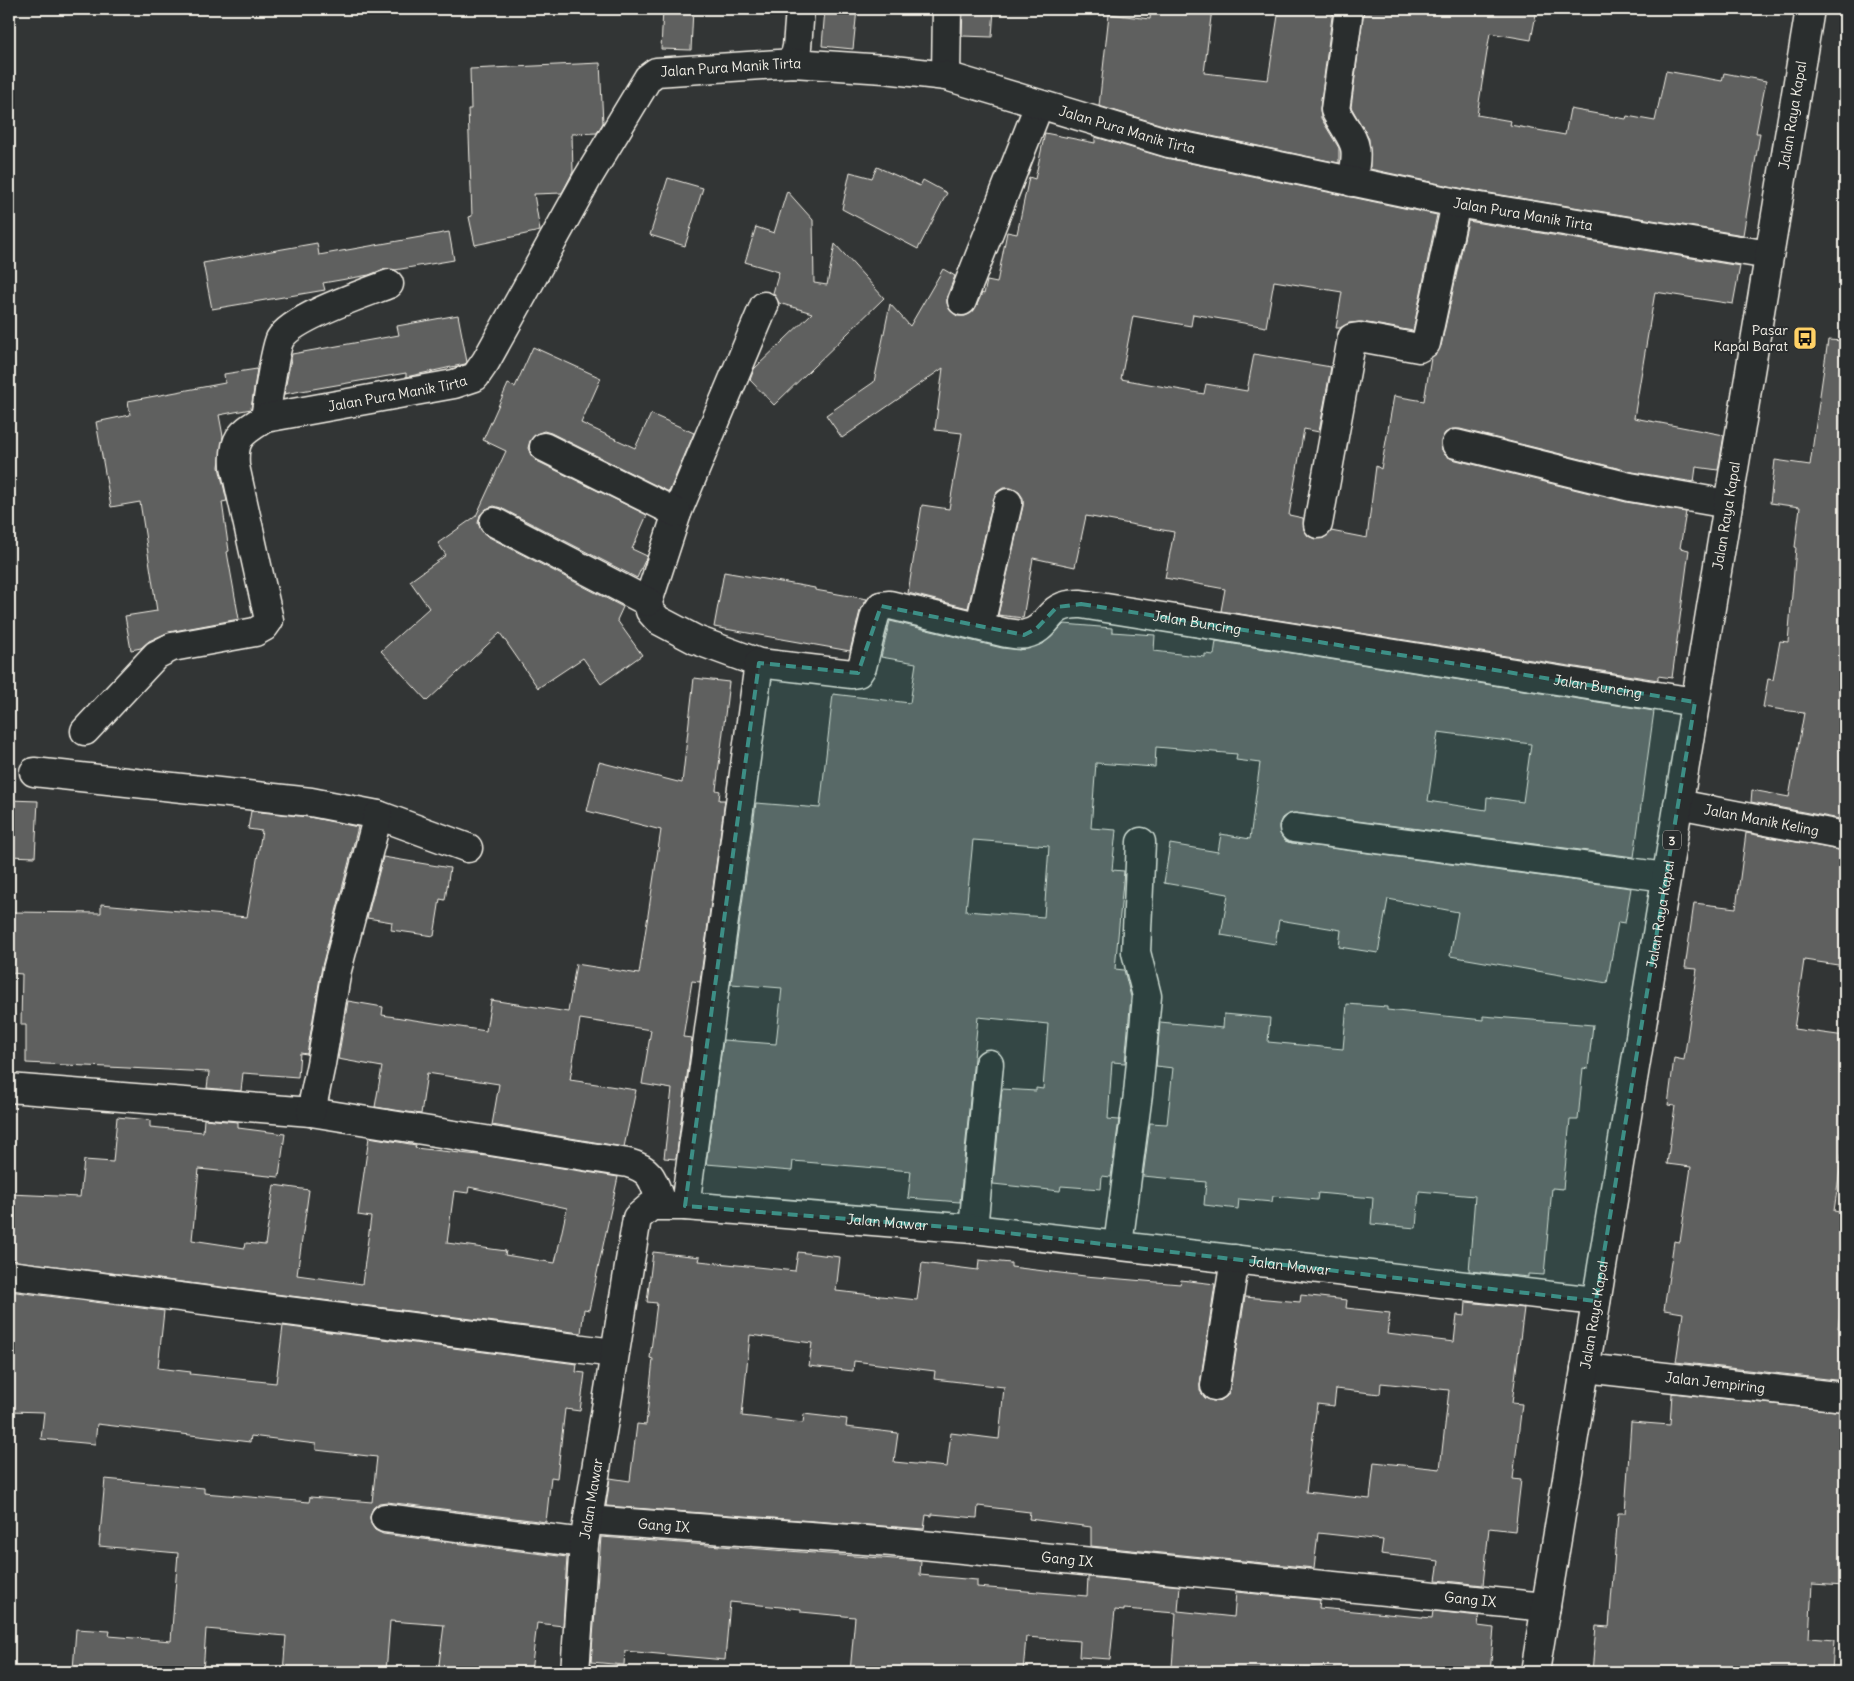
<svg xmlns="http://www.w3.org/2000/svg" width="1854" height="1681" font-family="Delius,sans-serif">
<rect width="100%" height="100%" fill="#323535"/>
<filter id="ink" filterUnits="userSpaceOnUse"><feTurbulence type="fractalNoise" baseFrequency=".02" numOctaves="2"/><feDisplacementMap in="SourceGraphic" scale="10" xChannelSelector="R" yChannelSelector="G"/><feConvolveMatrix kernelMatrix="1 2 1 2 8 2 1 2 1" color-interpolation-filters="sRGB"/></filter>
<g filter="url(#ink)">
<!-- building -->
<path fill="#5f605f" stroke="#f4f1e8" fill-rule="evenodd" d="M663,9H693L691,50L661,49Z
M825,9H857L853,49L822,46Z
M963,9H994L992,37L962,36Z
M1151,9H1212L1204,73L1268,80L1279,9H1333L1320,108L1321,118L1339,148V163L1173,128L1099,106L1109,14L1150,19Z
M1364,9H1537L1531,40L1490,33L1477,115L1511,121L1510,125L1565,135L1570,109L1626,119L1627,116L1655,121L1666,71L1722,81L1724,73L1766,81L1756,133H1760L1743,235L1459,188L1370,169L1369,139L1351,107Z
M600,63L603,123L597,133L572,134L573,172L562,193L534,194L540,231L475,245L469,217L472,216L468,109H471L470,69Z
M1045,133L1095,143V137L1166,158L1437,215L1413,331L1362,322L1349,323L1340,328H1336L1342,292L1274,281L1266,327L1193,314L1191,326L1133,316L1121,379L1204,394L1206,384L1247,391L1254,354L1331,367L1319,432L1304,429L1289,515L1303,518L1304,530L1308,536L1315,539L1324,538L1331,531L1367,538L1376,466L1381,469L1394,396L1424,401L1431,358L1441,346L1468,221L1740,266L1733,304L1655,292L1634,418L1724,435L1718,470L1696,467L1694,482L1633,472L1460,429H1452L1445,433L1441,441V448L1445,455L1452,459L1626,502L1686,512L1680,548L1689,550L1672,678L1658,676V680L1221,611L1225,589L1165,578L1174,532L1086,516L1075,567L1033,558L1023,618L998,615L1023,506V498L1019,492L1011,488H1003L997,492L993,500L968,608L908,593L922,505L949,509L962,433L935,430L943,368L842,438L826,415L874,382L890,304L910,326L943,269L955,276L947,296V303L950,310L957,316H965L971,313L976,307L982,293L984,294L987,281L997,283L1007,232L1017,234L1029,177L1035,179Z
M877,167L920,186L923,180L947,193L918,249L842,209L850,172L872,178Z
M668,178L703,188L685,246L650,235Z
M787,191L813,220L814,283L827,285L835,244L884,298L774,405L750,380L754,369L812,313L779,303L773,293L779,272L745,262L756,227L774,233Z
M449,232L454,260L395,270L384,269L369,275L323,283L325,290L212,309L203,263L317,243L319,255Z
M458,315L467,362L465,364L406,377V373L284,394L292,354L399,335L397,326Z
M1828,340L1845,341V820L1751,802L1752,790L1789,797L1804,713L1763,707L1768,679L1773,680L1780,641L1788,642L1796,547H1795L1800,507L1770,503L1775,460L1810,465Z
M533,347L601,378L581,423L635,448L651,414L694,433L669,492L551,433L544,431L536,434L530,441L528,448L531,455L537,461L647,515L632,549L647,556L637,578L501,508L494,506L486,509L480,515L478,523L481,530L487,536L623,607L617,620L642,655L601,684L583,658L538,688L500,633L427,701L381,651L429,608L410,581L446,555L438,543L476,516L506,451L483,440L508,384L515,387Z
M257,369L251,409L219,415L223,436L219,467L227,501L222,502L229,551L227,552L239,619L169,632L149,641L141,648L131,650L125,616L157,611L140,502L111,507L96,422L130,415L128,401L225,383L224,374Z
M724,572L815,588V590L867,599L860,611L850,651L714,627Z
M890,621L1002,648L1020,650L1043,644L1064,624L1112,628V632L1155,635L1154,651L1205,657V654L1214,655L1216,641L1654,711L1634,857L1296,813L1288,814L1282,818L1279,825L1280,834L1285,841L1292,843L1631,888L1625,923L1618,922L1607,983L1450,956L1458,912L1388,899L1378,953L1339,947L1341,930L1279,920L1275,944L1221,935L1228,894L1164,883L1170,844L1218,852L1221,834L1250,839L1260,763L1236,760L1237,754L1156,747L1155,767L1096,763L1091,828L1116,830L1112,870L1124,871L1115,969L1124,970L1131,997L1125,1063L1112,1062L1108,1119L1119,1120L1111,1177L1102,1176L1101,1189L1061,1186L1060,1191L993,1184L1002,1089L1036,1091V1088L1043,1089L1048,1024L978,1017L960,1202L908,1198L911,1171L793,1161L792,1171L706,1164L723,1040L776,1044L782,988L731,984L756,803L820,808L833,694L910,703L916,663L881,657ZM1438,732L1531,744L1523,802L1487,797L1486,810L1428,801ZM973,840L1049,846L1044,917L966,911Z
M694,678L729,682L716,790L720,791L719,800H725L700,982L692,981L683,1037L692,1038L676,1159L664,1158L672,1089L642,1084L651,1030L580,1019L570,1080L636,1090L624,1147L492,1125L499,1084L427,1073L421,1114L375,1107L382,1067L338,1059L348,1001L383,1007L382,1015L486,1031L491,1000L568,1012L576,964L639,974L661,830L587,811L599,762L682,783Z
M9,800L38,801L35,857L9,856Z
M251,811L309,817L358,827L322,966L307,1054L300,1053L298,1077L243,1073L241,1091L207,1088L209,1072L26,1063V1025H21L22,974L11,973V912L101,913V904L247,917L262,831L248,829Z
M1746,833L1845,851V966L1804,960L1794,1029L1845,1036V1135L1834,1211L1845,1213V1277L1838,1328L1845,1329V1381L1676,1362L1683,1313L1664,1310L1674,1241L1680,1242L1691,1167L1667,1164L1675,1106L1668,1105L1674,1058L1684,1060L1697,969L1685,968L1694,903L1736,908Z
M383,857L450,868L445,900L440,899L434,936L391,930L392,922L367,918Z
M1347,1004L1387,1007V1010L1483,1020V1016L1593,1025L1588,1069L1583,1068L1578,1120H1570L1563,1189L1552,1188L1544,1275L1528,1274V1277L1469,1271L1475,1196L1419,1191L1416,1228L1371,1224L1373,1198L1318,1193L1317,1200L1273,1196L1272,1202L1239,1199L1238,1209L1204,1205L1206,1182L1143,1176L1150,1123L1167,1124L1173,1068L1156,1066L1160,1022L1223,1028L1224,1014L1270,1018L1268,1042L1343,1049Z
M117,1117L150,1120V1127L203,1132L204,1119L238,1122V1128L285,1134L279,1177L199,1169L192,1240L245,1248L246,1243L265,1245L274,1185L309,1190L297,1275L362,1284L371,1217L358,1215L369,1137L416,1145L415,1148L487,1156L618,1177L589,1310L584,1309L581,1333L9,1260V1194L80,1197L84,1160L113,1162ZM469,1187L567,1208L555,1263L505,1255L506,1251L447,1243L454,1191L468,1193Z
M653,1252L700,1257L699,1261L795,1271L798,1252L840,1257L836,1291L917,1300L922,1263L978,1270L979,1260L1011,1263V1267L1085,1276L1180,1284L1181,1280L1215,1284L1200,1384V1391L1205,1398L1213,1401H1220L1227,1396L1230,1389L1245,1297L1300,1302L1301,1295L1347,1300L1346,1308L1390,1313L1387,1334L1454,1342L1457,1315L1465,1316L1466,1302L1524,1308L1512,1403L1522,1404L1513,1479L1521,1480L1515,1531L1489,1528L1483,1585L1436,1580L1439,1561L1381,1554L1383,1540L1318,1533L1314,1568L1091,1546V1527L1029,1519L1030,1512L978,1506L977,1518L932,1514V1516L926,1515L924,1529L606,1506L610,1478L630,1481L637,1424L646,1425L653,1359L650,1358L657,1303L647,1302ZM750,1335L812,1343L809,1366L853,1371L854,1361L935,1371L934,1379L1004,1387L999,1439L951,1433L947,1467L894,1462L898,1433L846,1427L847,1419L804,1414L803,1423L742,1416ZM1381,1383L1449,1390L1440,1469L1374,1462L1370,1499L1306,1492L1317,1404L1334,1406L1336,1389L1380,1394Z
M9,1291L164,1311L158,1368L191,1372L190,1374L276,1383L283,1326L577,1364L576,1372L585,1373L580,1411L565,1409L557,1478L551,1477L546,1522L387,1502L379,1503L373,1508L370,1517L371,1524L375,1530L383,1534L567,1557L563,1626L537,1623L531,1672H438L444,1625L390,1621L386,1672H283L286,1636L206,1629L203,1672H108L73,1670L76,1629L110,1631L109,1636L171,1641L178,1553L99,1546L105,1479L204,1488V1493L309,1502L310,1497L372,1502L377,1457L316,1450V1444L251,1436L250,1442L97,1424L95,1444L41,1439L44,1412L9,1411Z
M1672,1393L1845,1412V1586L1812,1584L1809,1638L1834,1640L1832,1672H1756L1710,1668V1672H1592L1596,1626L1609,1627L1618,1513H1625L1631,1422L1670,1425Z
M601,1537L921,1561L920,1575L977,1580V1587L1087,1596L1088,1577L1180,1586L1178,1611L1234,1617L1236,1592L1320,1600L1319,1608L1432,1618L1433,1611L1479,1616L1478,1626L1494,1628L1490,1672H1359L1274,1665V1672H1234L1172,1667L1176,1613L1124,1609V1611L1115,1610L1110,1659L1079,1657L1080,1641L1026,1637L1023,1672H850L855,1617L801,1612V1609L730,1602L725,1660L625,1651L624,1665L591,1662Z"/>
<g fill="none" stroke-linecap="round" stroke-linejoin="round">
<!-- minor casing -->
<g stroke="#f4f1e8" stroke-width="31">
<g id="minor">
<path d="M1349,9L1335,110C1353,144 1361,139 1352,182"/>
<path d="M793,63L797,47L800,9"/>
<path d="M946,76L947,9"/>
<path d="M962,301L1039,105"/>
<path id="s1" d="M764,306L677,513L648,602L650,611L658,620L696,640L759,663L852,674L858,673L862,667L875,615L881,606L890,605L1006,633C1012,633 1020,636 1026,634C1052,628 1045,603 1081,604L1695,702"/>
<path d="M265,418C268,401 274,351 280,339C293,317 363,294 389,284"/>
<path d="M1456,444L1630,487L1728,504"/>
<path d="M544,447L677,513"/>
<path d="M494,522L648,602"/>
<path d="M1318,524L1352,338L1359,337L1419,348L1426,343L1456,203"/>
<path d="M980,625L1008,503"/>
<path id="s2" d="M85,731L156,655L172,647L255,632L264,627L269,620L235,466C233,436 242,433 265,418L454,384L475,377L486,361L587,179L648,78L656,72L793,63L885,69L946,76L1169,143L1456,203L1769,255"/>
<path d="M34,772L311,802L378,815L468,848"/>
<path id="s3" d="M1678,804L1845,836"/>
<path d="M1294,828L1666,877"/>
<path d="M9,1088L311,1112L628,1163C654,1170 653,1182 662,1205"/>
<path d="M311,1112L321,1064L337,970L378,815"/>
<path d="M685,1206L759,663"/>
<path d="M973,1229L989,1064"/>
<path d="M1118,1245L1138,1094L1147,996L1136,952L1141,842"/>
<path d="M9,1275L614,1353"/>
<path id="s4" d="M1585,1368L1845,1397"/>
<path d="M1215,1386L1235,1259"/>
<path d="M385,1518L584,1543"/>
<path id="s5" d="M588,1520L892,1542L1546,1607"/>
<path id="s6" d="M575,1672L584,1543L637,1218L651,1206H685L973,1229L1596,1301"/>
</g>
</g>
<!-- highway casing -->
<g stroke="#f4f1e8" stroke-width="31">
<g id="highway">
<path id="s7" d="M1535,1672L1810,9"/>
</g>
</g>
<!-- minor -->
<use href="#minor" stroke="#2a2d2e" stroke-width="28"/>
<!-- highway -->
<use href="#highway" stroke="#2a2d2e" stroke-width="28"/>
</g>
</g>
<!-- marked area -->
<path fill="#3d8f86" fill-opacity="0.2" stroke="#3d8f86" stroke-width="4" stroke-dasharray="10 6" stroke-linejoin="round" d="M1081,604L1695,702L1596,1301L973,1229L685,1206L759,663L858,673L881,606L1024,635L1036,629L1057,607Z"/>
<!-- icons -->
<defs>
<g id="bus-square" transform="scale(1.25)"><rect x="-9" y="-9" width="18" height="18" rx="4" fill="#ffd166" stroke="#2a2d2e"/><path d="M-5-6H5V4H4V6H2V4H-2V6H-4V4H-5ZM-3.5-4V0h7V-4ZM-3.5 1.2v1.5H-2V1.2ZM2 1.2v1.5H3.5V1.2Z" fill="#111"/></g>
</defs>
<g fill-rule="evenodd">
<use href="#bus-square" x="1805" y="338"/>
</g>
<g text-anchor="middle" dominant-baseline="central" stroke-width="4" stroke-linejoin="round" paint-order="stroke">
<!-- shield labels -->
<rect fill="#2a2d2e" stroke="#b7b6b0" stroke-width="1" x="1663" y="830.5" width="18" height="19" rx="4"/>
<g font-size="12" font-weight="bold" fill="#f4f1e8">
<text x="1672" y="840">3</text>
</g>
<!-- street labels -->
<g font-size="14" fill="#f4f1e8" stroke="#2a2d2e">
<text stroke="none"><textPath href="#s2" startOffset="1089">Jalan Pura Manik Tirta</textPath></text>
<text stroke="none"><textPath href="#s7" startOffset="1578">Jalan Raya Kapal</textPath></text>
<text stroke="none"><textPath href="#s2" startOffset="1494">Jalan Pura Manik Tirta</textPath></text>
<text stroke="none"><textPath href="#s2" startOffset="1899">Jalan Pura Manik Tirta</textPath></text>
<text stroke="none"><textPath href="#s2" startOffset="579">Jalan Pura Manik Tirta</textPath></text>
<text stroke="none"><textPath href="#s7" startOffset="1172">Jalan Raya Kapal</textPath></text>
<text stroke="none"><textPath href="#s1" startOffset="952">Jalan Buncing</textPath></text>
<text stroke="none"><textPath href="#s1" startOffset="1358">Jalan Buncing</textPath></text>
<text stroke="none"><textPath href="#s3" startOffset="85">Jalan Manik Keling</textPath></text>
<text stroke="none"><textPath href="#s7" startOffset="768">Jalan Raya Kapal</textPath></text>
<text stroke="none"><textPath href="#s6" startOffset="714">Jalan Mawar</textPath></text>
<text stroke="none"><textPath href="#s6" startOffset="1119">Jalan Mawar</textPath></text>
<text stroke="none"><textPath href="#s7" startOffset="362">Jalan Raya Kapal</textPath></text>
<text stroke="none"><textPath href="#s4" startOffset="131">Jalan Jempiring</textPath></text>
<text stroke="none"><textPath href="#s6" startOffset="174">Jalan Mawar</textPath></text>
<text stroke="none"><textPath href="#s5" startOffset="76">Gang IX</textPath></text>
<text stroke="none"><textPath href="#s5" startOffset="481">Gang IX</textPath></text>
<text stroke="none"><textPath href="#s5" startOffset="886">Gang IX</textPath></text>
</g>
<!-- poi labels -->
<g font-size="14" fill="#f4f1e8" stroke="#2a2d2e" text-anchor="end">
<text x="1788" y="330">Pasar<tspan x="1788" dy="16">Kapal Barat</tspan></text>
</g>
</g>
<!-- margin -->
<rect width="1854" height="1681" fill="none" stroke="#2a2d2e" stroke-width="30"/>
<rect x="15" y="15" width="1824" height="1651" fill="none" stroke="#f4f1e8" stroke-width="2" filter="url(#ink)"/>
</svg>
